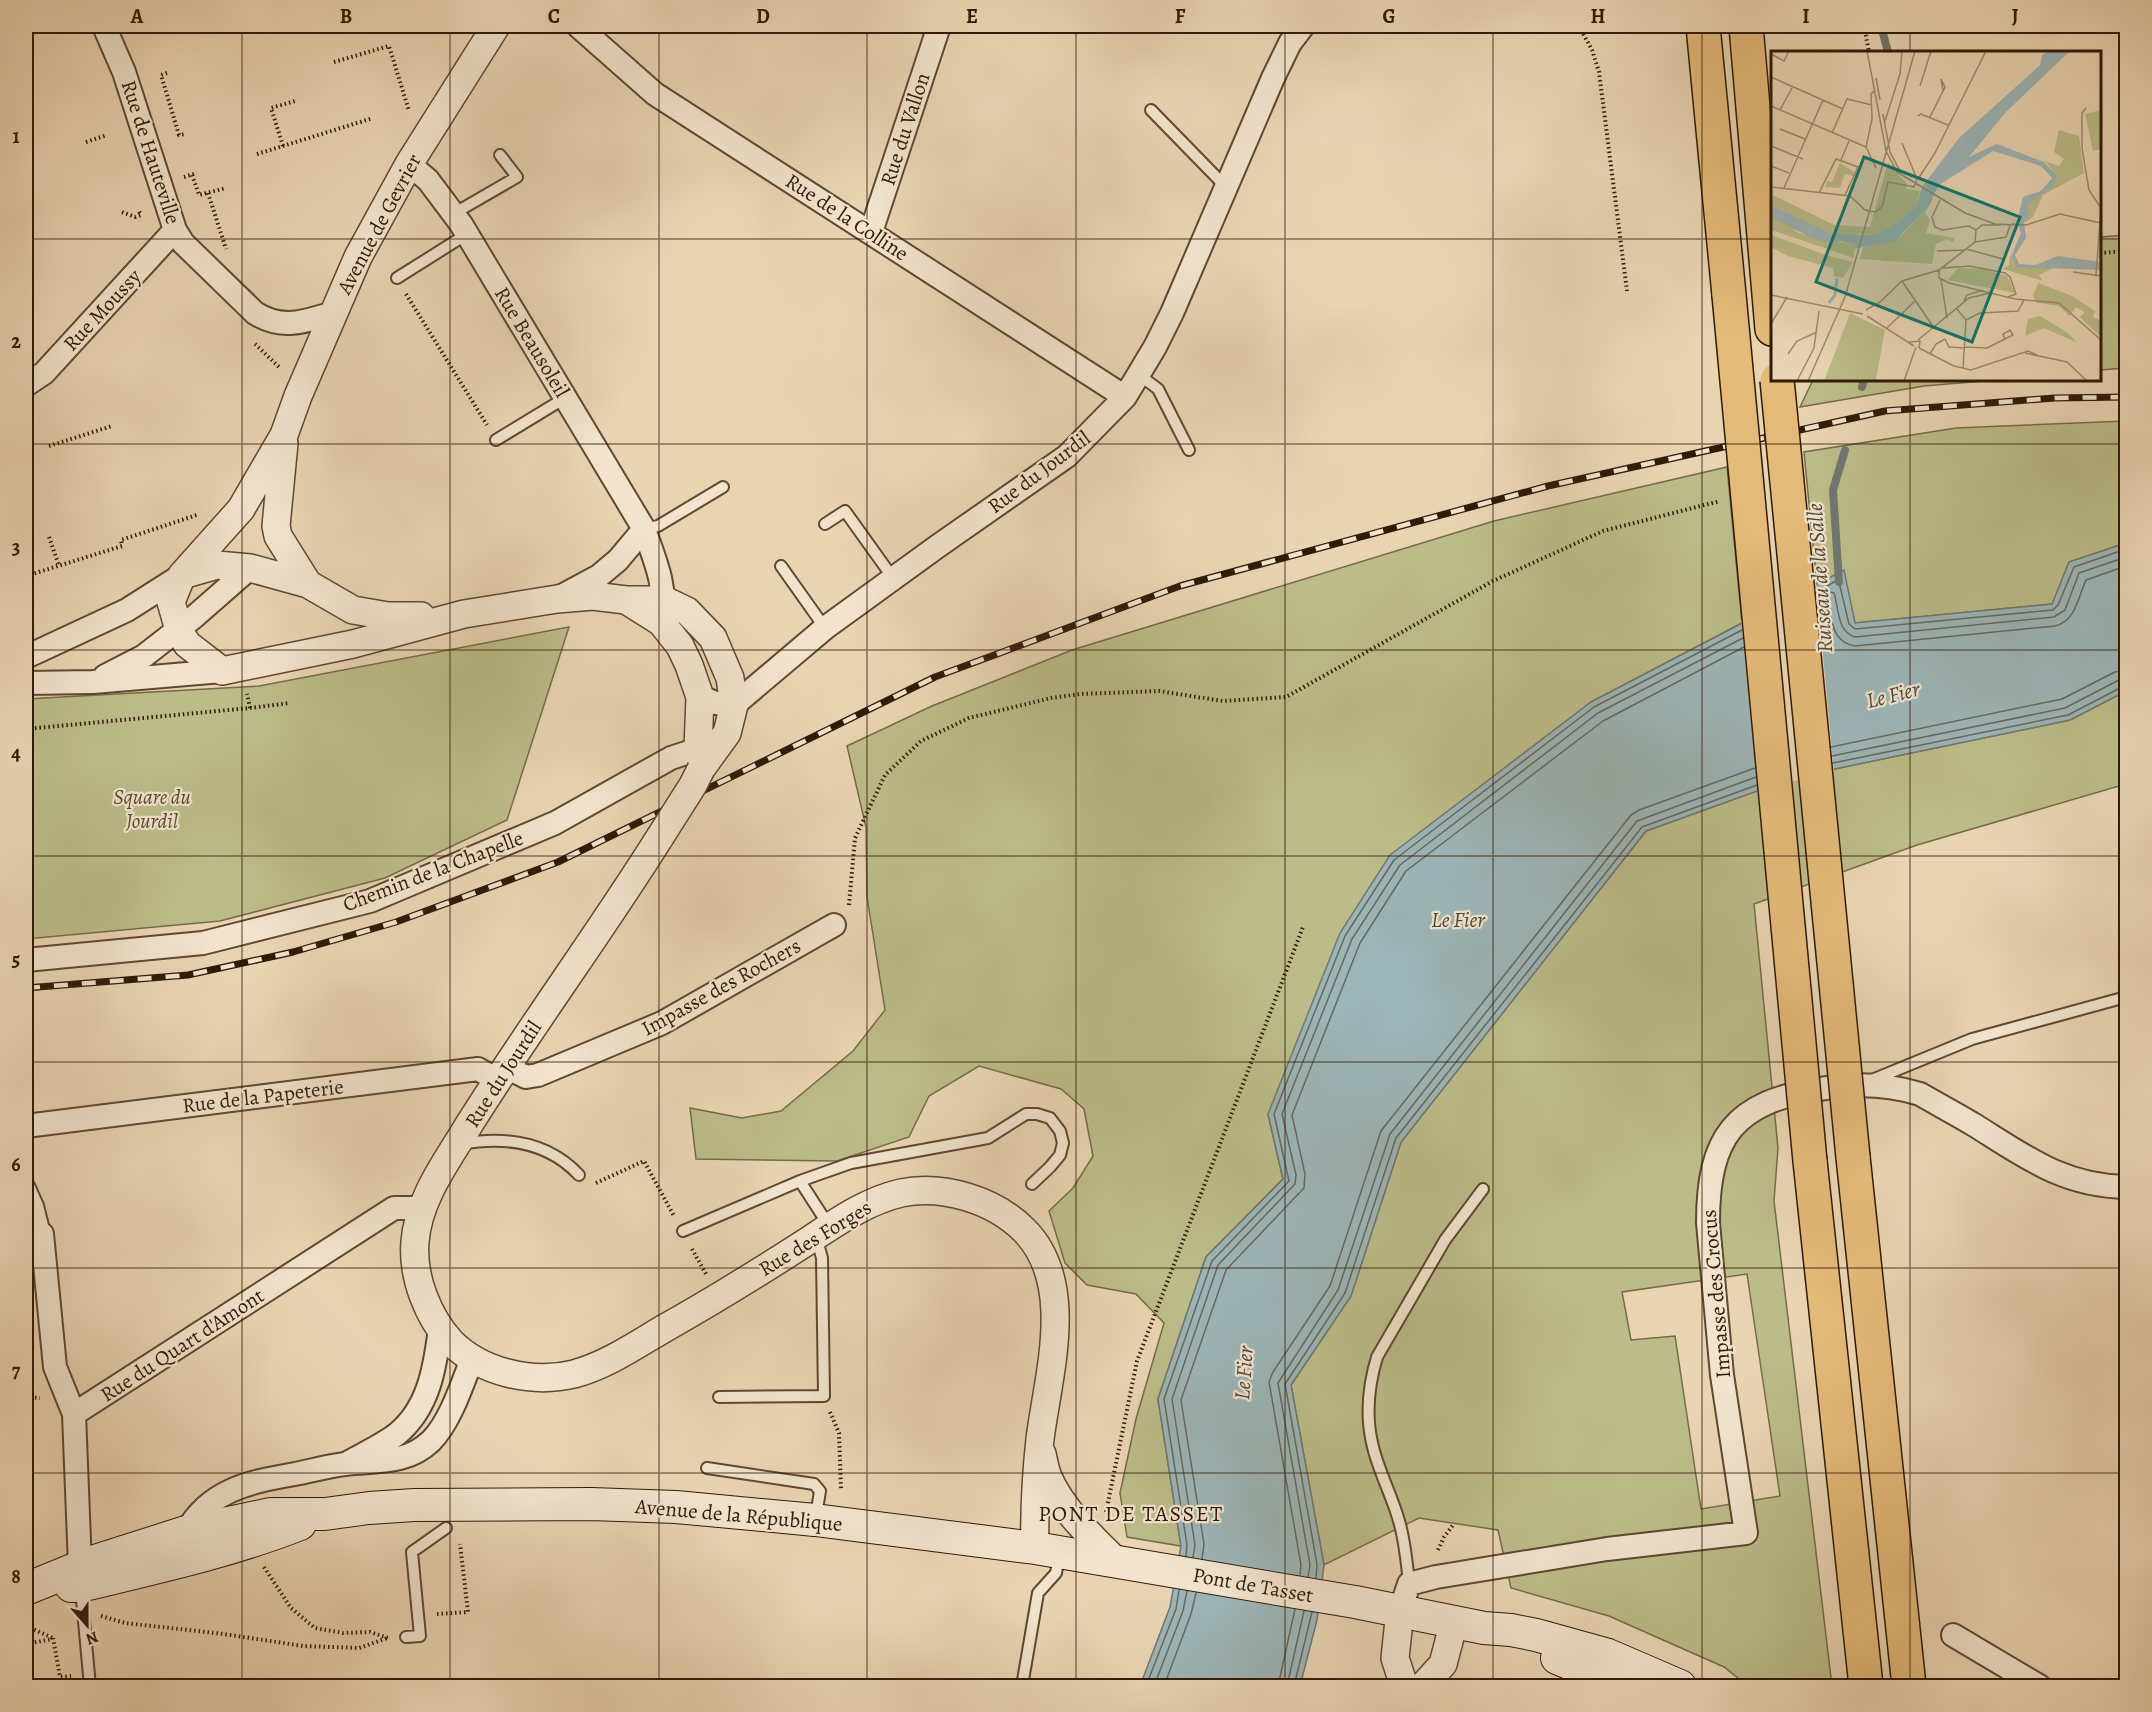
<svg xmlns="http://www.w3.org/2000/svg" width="2152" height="1712" font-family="Alegreya,serif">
<rect width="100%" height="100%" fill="#e9d4b2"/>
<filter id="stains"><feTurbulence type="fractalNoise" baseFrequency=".00333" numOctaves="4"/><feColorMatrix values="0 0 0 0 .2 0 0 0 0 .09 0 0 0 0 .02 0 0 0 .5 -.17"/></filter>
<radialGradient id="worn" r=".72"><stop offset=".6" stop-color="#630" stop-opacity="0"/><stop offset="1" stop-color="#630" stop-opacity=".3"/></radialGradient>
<!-- green -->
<path fill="#bbbc89" stroke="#766b48" stroke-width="1.5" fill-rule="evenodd" d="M2126,235V368L2100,370V237Z
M1813,380H1996L1924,386L1800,407Z
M2126,421V543L2069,562L2053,604L1855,623L1843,571L1817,585L1804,452L1956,428Z
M1727,467L1742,623L1591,702L1268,1114L1283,1179L1206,1257L1158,1399L1181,1546L1127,1537L1120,1493L1136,1419L1164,1323L1136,1294L1087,1285L1065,1263L1049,1211L1073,1188L1093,1156L1084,1109L1061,1089L979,1066L929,1096L909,1137L837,1161L696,1159L690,1108L742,1118L781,1111L853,1051L885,1010L867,897L866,827L847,746L932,706L1072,650L1494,521Z
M569,627L507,820L385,878L220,921L26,939V699L259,686Z
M2126,691V784L1917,845L1754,904L1778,1148L1774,1201L1832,1686H1748L1724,1667L1609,1616L1511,1588L1498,1530L1419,1518L1324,1565L1291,1385L1351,1296L1401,1142L1646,831L1796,777L2070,720ZM1747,1274L1780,1496L1701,1509L1675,1336L1631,1340L1622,1292Z"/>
<!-- water -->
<path fill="#9cb5b7" stroke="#717770" stroke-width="1.5" d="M2126,543V691L2070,720L1796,777L1646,831L1401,1142L1351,1296L1291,1385L1324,1565L1317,1620L1300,1686H1140L1170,1607L1181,1546L1158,1399L1206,1257L1283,1179L1268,1114L1340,933L1390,855L1591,702L1844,570L1855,623L2052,604L2069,562Z"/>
<!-- pier -->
<path fill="#e9d4b2" d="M1816,581L1834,772L1797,780L1758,794L1741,620Z"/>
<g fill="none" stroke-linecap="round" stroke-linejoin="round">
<!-- shore -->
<path stroke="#66685e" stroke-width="1.5" d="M1816,592L1836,581L1839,582L1849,624L1855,629L2053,610L2058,605L2074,567L2126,549
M1817,600L1831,592L1834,593C1839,608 1837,632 1855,637L2054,617L2065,610L2079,573L2126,557
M1818,610L1825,606L1828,607C1833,624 1833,642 1855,646L2055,626C2076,621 2078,597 2086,580L2126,566
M1831,747L2062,699L2115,672L2126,670
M1832,756L2065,708L2119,680L2126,679
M1833,763L2068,715L2122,687L2126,686
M1186,1556L1187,1545L1164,1399L1212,1261L1289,1181L1274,1114L1345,936L1394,860L1594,707L1742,630
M1193,1557L1195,1545L1172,1399L1218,1265L1295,1184L1296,1175L1282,1114L1352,939L1400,865L1598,713L1743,638
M1202,1559L1204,1544L1181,1400L1226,1270L1304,1188L1305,1174L1292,1115L1360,943L1406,871L1603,721L1744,647
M1300,1575L1301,1565L1269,1382L1273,1372L1330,1286L1381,1131L1631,815L1639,810L1755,768
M1308,1577L1310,1565L1278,1383L1338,1290L1390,1134L1637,821L1756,777
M1316,1578L1317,1564L1285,1384L1345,1293L1396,1138L1642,827L1757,785
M1146,1686L1176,1609L1179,1590
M1154,1686L1183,1611L1187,1591
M1164,1686L1191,1614L1196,1593
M1278,1686L1295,1609
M1287,1686L1304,1611
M1294,1686L1312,1612"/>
<!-- stream -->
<path stroke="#717770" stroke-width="8" d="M1881,26L1888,52
M1862,387L1864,380
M1839,582L1833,490L1845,450"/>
<!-- service casing -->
<g stroke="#5e4831" stroke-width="14">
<path id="service" d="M1151,110L1226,187
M453,214L517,177L500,155
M397,278L467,234
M1138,374L1158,389L1189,450
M496,440L565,398
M825,524L845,511L893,578
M644,529L658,526L723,487
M781,566L825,628
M1872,1080L1972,1039L2126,997
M461,1144C505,1136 547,1141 579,1175
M800,1181L829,1226
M683,1231L800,1181L851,1163L988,1138L1026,1114H1037L1050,1118L1060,1131L1063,1143L1060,1155L1050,1167L1032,1184
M719,1397L824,1396L822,1258L816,1236
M707,1468L814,1484L820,1491L816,1516
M1409,1584C1407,1563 1405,1541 1399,1521C1392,1496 1379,1472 1373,1447C1365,1416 1368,1387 1377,1357L1445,1240L1483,1189
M81,1589L90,1686
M406,1637L420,1636L412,1552L446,1528
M1022,1686L1038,1593L1056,1573L1059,1556"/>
</g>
<!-- pedestrian casing -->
<g stroke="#5e4831" stroke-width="20">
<path id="pedestrian" d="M26,1186L35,1206L42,1234"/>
</g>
<!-- minor casing -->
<g stroke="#5e4831" stroke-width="26">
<path id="minor" d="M104,26L124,72L175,230L183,243L255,313C281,330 305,322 333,313
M578,26L655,94L1125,397
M409,164L428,180L461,224L644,529C654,558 667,586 662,617
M871,232L939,26
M26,385L44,373L175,230
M560,597L599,576L618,560L644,529
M26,657L127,610L182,575
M105,676L144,656L194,617L250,568
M26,683L93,682L222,671
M700,697L716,703L734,705L825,628L938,546L1067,456L1125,397L1155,347L1172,313L1273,78L1290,43L1303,26
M26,960L203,943L370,901L555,823L671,758L698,749L715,748
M506,1067L526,1077L538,1075L662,1023L834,925
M26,1126L478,1069L497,1080
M42,1234L55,1367L74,1414
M349,1462C365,1453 383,1445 397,1434C429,1408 435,1367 440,1329
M184,1536C207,1490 249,1482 295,1474C311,1471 328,1466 345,1464C376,1460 406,1465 431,1441C450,1422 462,1385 472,1359
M80,1566L74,1414L394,1208H422
M1400,1611L1409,1584L1436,1577L1607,1549L1746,1533L1722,1375L1708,1223C1708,1137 1734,1102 1820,1089C1854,1083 1887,1084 1920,1094C1939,1105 1958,1115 1976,1126C2027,1158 2064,1186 2126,1187
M1953,1635L2039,1686"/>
</g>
<!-- tertiary casing -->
<g stroke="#5e4831" stroke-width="30">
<path id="tertiary" d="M496,26L409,164L358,257L298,396L284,435L241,509L182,575L171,602L179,630L187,644L222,671L353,644L464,614L557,599L593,596L626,600H664L687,611L713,638L730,678L734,705L727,733L701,769
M284,443L276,526L278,536L308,584L353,610L388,616H421
M182,575L217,565L250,568L308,584
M626,600L661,622L680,646L689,665L700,697L698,749L701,769
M660,837C599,934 531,1026 470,1123C448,1160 418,1198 415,1242C412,1277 428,1317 451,1342C482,1373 533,1384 574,1374C607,1365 636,1345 665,1328C715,1300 763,1270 811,1239C840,1220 867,1201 901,1193C942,1184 994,1200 1024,1230C1077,1283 1048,1375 1040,1439C1036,1476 1034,1511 1035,1548
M1042,1454C1044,1462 1045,1470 1048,1477C1061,1508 1092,1538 1116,1561
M1400,1611L1395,1658L1404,1686
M1423,1686L1443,1664L1454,1622"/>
</g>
<!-- secondary casing -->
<g stroke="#301a06" stroke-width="34">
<path id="secondary" d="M71,1586H80C154,1568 229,1552 300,1524
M26,1589L92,1562L186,1532L271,1514H325L369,1508L414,1505L591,1504L676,1507L815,1520L1035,1548L1355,1602L1484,1628L1511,1630L1536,1635L1608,1655L1680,1686
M1557,1658L1607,1679L1619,1686"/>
</g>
<!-- motorway casing -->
<g stroke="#301a06" stroke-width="36">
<path id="motorway" d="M1703,26L1729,295
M1746,26L1772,329
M1853,1157L1909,1686
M1810,1161L1866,1686"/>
</g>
<!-- path -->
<path stroke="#301a06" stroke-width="4" stroke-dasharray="1.5 3" stroke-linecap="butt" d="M1579,26L1592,50L1599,72L1627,291
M1864,26L1869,52
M334,62L389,46L409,111
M167,73L161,75L179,135L186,134
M86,142L107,135
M283,146L271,108L295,101
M257,154L373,118
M26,159L28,158
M192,175L199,195L226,188
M184,177L197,173
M208,193L226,249
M122,212L135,217L141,215L139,211
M2100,253L2126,251
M406,294L487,425
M255,344L280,368
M49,446L112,426
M49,537L59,566
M26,576L122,546L121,540L197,515
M250,708L290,703
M26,729L250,708L247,694
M849,905L855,838L885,775L921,741L969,718L1051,698L1080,694L1159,691L1223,701L1286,697L1493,581L1603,531L1720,501
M596,1183L644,1161L674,1216
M692,1249L706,1274
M26,1397L40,1398
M830,1412L839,1433L841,1489
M1106,1512L1137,1361L1303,927
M1438,1550L1444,1537L1453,1525
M264,1567L291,1608L315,1628L343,1633L370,1632L388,1638
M437,1614L468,1612L460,1544
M101,1616L125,1623L224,1634L303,1646L359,1648L387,1638
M26,1626L53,1638
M53,1638L60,1677L71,1676
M26,1644L52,1639"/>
<!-- service -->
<use href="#service" stroke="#f1e3cd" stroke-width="10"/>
<!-- pedestrian -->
<use href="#pedestrian" stroke="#f1e3cd" stroke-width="16"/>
<!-- minor -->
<use href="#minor" stroke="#f1e3cd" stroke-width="22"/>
<!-- tertiary -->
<use href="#tertiary" stroke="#f1e3cd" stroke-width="27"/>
<!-- secondary -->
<use href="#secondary" stroke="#f1e3cd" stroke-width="32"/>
<!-- motorway -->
<use href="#motorway" stroke="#e4ba79" stroke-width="33"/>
<!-- rail casing -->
<g stroke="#301a06" stroke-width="7">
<path id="rail" d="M26,988L188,975L293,952L396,922L558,862L935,677L1180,586L1548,486L1885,411L2055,398L2126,397"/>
</g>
<!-- rail -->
<use href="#rail" stroke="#f1e3cd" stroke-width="4.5" stroke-dasharray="14" stroke-linecap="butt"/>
<!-- tertiary-bridge casing -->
<g stroke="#5e4831" stroke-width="30" stroke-linecap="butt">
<path id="tertiary-bridge" d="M660,837L693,785L701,769"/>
</g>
<!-- motorway-bridge casing -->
<g stroke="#301a06" stroke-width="36" stroke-linecap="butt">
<path id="motorway-bridge" d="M1729,295L1810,1161
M1777,380L1853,1157"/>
</g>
<!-- tertiary-bridge -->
<use href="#tertiary-bridge" stroke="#f1e3cd" stroke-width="27"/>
<!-- motorway-bridge -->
<use href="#motorway-bridge" stroke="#e4ba79" stroke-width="33"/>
</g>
<!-- grid -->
<path fill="none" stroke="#301a06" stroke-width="1.5" stroke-opacity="0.55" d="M242,26V1686M450,26V1686M659,26V1686M867,26V1686M1076,26V1686M1285,26V1686M1493,26V1686M1702,26V1686M1910,26V52M26,239H1772M2100,239H2126M1910,380V1686M26,444H2126M26,650H2126M26,856H2126M26,1062H2126M26,1268H2126M26,1473H2126"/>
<g text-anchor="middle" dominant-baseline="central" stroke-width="4.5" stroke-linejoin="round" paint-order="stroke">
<!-- street labels -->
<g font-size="21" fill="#301a06" stroke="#f1e3cd">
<text transform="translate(905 129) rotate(-72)">Rue du Vallon</text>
<text transform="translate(151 152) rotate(72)">Rue de Hauteville</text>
<text transform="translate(847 217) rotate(33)">Rue de la Colline</text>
<text transform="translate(379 224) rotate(-62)">Avenue de Gevrier</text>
<text transform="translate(102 310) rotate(-47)">Rue Moussy</text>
<text transform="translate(532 342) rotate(59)">Rue Beausoleil</text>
<text transform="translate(1039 472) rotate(-37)">Rue du Jourdil</text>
<text transform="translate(433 871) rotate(-21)">Chemin de la Chapelle</text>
<text transform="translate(721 987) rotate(-29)">Impasse des Rochers</text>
<text transform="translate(503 1074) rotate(-57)">Rue du Jourdil</text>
<text transform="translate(263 1096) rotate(-7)">Rue de la Papeterie</text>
<text transform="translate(815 1238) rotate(-31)">Rue des Forges</text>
<text transform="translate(1716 1294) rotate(-95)">Impasse des Crocus</text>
<text transform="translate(182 1345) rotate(-33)">Rue du Quart d'Amont</text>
<text transform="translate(739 1515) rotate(5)">Avenue de la République</text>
<text transform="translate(1253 1585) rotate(10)">Pont de Tasset</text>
</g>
<!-- park labels -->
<g font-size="21" font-style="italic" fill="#5a4b2d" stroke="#f1e3cd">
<text x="152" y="797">Square du<tspan x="152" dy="24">Jourdil</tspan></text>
</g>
<!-- water labels -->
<g font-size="22" font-style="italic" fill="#50483b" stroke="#f1e3cd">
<text transform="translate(1820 578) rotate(-94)">Ruiseau de la Salle</text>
<text transform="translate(1893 695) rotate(-14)">Le Fier</text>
<text x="1458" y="920">Le Fier</text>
<text transform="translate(1244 1373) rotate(-86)">Le Fier</text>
</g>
<!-- neighbourhood labels -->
<g font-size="22" letter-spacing="1.5" fill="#301a06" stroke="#f1e3cd">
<text x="1131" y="1514">PONT DE TASSET</text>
</g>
</g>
<!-- overview -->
<g transform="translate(1771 51)">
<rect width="330" height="330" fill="#e9d4b2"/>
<path d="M330,59V98L322,100L314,63ZM288,79L308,85L313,122L272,144L262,166L253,172L259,150L272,143L286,125L274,110L288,115L293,108L283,101ZM69,112L83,121V125L74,123L69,137L54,136L57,130L61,131ZM117,112L136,133L135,138L149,140L146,154L131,169L105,184L61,182L0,154V143L63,174L99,176ZM159,145L162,148L154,162L159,169L155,182L183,187L182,191L176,188L165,193L161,213L89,208L92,197L130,185L156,157ZM0,167L16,172L27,182L84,194L83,207L0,179ZM0,184L58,205L82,211L72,227L63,225L62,217L17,205L0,196ZM239,205L243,213L283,217L268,224L272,230L232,218L238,214ZM187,217L211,218L236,225L244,242L177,229ZM267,232L301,245L324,260L322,266L330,270V286L309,266L314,261L305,256L298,265L288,255L266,252L262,245ZM79,262L114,279L105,328L109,330H53ZM269,265L297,282L305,291L273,277L254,285L257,268Z" fill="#bbbc89"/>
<path d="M278,0H299L235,61L198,106L226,93L273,111L286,125L283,135L258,152L257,165L253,171L255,187L244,204L248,213L264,214L287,205L330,211V219L245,216L240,206L250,182L246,171L252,146L270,140L281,127L270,115L222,100L168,134L156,157L124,190L83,198L84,194L69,190L50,191L0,167V154L61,182L93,184H105L131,169L146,154L151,136L188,87L269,14L271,4Z" fill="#9cb5b7"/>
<path fill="none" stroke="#9cb5b7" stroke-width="3" d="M329,208L330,181M58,252L64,244L66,227"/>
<path fill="none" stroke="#9f8a6d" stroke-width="1.5" d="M96,0L115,100L126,121L194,162L224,173L243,174M0,3L13,10L18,0M0,26L72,58M105,27L109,49M149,35L160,0M104,39L100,43L101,68L95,96L105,117M0,55L95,96M315,57L311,62V97L318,139L330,157L325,224M9,59L21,37M112,63L119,101L129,120M147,65L150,63L177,74M159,66L174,36L170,28L172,39M114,70L129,23L131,0M9,78L34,88M61,82L76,48L101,54M131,92L146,128M0,95L32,108M70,109L78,90M0,115L18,122M147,128L164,102L215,0M0,136L79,145L94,159L104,161L111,156L117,131L143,136L146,128M13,137L52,49M48,142L65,108L87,116L74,144M169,149L161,166L164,176L171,179L198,175L205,179M240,173L255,174L289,163L330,172M205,179L211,174H230M204,191L235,186L239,175M195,198L232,208M166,200L194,199M172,217L199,215L234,222L239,226L245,243L237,246M168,219V227L178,232L244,248L288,252L330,289M302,221L330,225M170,228L176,267M131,230L163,277M0,244L92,263M193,250L196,244L212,239M186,258L195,269L192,318M95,259L109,251L131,230L168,219L204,191L205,179M96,265L143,295M195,269L209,262L247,260L253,249M0,273L16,246M116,277L145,249M239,279L242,284L234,288L232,283ZM147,289L198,247L219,242M138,291L149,290L148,297M194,296L216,297L234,288M148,297L183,315L200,319L257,300L266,304M254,302L296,311L316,330M17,303L26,290L46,281M159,303L165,293L174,288L178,296L194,297M26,330L43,297L48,260M37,330L74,246L144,0M133,330L145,296"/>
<path fill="#0f766e" fill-opacity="0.15" stroke="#0f766e" stroke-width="3" d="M93,106L249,166L201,291L45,231Z"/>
<rect width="330" height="330" fill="none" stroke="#301a06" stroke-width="3"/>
</g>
<!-- margin -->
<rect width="2152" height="1712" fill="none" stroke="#e9d4b2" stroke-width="66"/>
<!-- north arrow -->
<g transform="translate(87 1625) rotate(159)" stroke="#f1e3cd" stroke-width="4.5" paint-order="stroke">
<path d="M0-4.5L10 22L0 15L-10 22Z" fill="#301a06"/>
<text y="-9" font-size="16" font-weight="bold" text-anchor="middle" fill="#301a06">N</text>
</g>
<rect x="33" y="33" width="2086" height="1646" fill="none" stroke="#301a06" stroke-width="2"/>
<g font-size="20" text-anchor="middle" font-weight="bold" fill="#301a06">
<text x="137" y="23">A</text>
<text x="346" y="23">B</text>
<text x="554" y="23">C</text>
<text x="763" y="23">D</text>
<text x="972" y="23">E</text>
<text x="1180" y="23">F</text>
<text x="1389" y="23">G</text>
<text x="1598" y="23">H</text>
<text x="1806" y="23">I</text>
<text x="2015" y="23">J</text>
<text x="16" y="143">1</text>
<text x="16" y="348">2</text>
<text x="16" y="554">3</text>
<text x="16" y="760">4</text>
<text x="16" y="966">5</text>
<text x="16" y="1171">6</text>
<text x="16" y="1377">7</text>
<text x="16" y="1583">8</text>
</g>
<rect width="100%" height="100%" filter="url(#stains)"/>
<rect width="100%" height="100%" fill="url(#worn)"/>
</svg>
